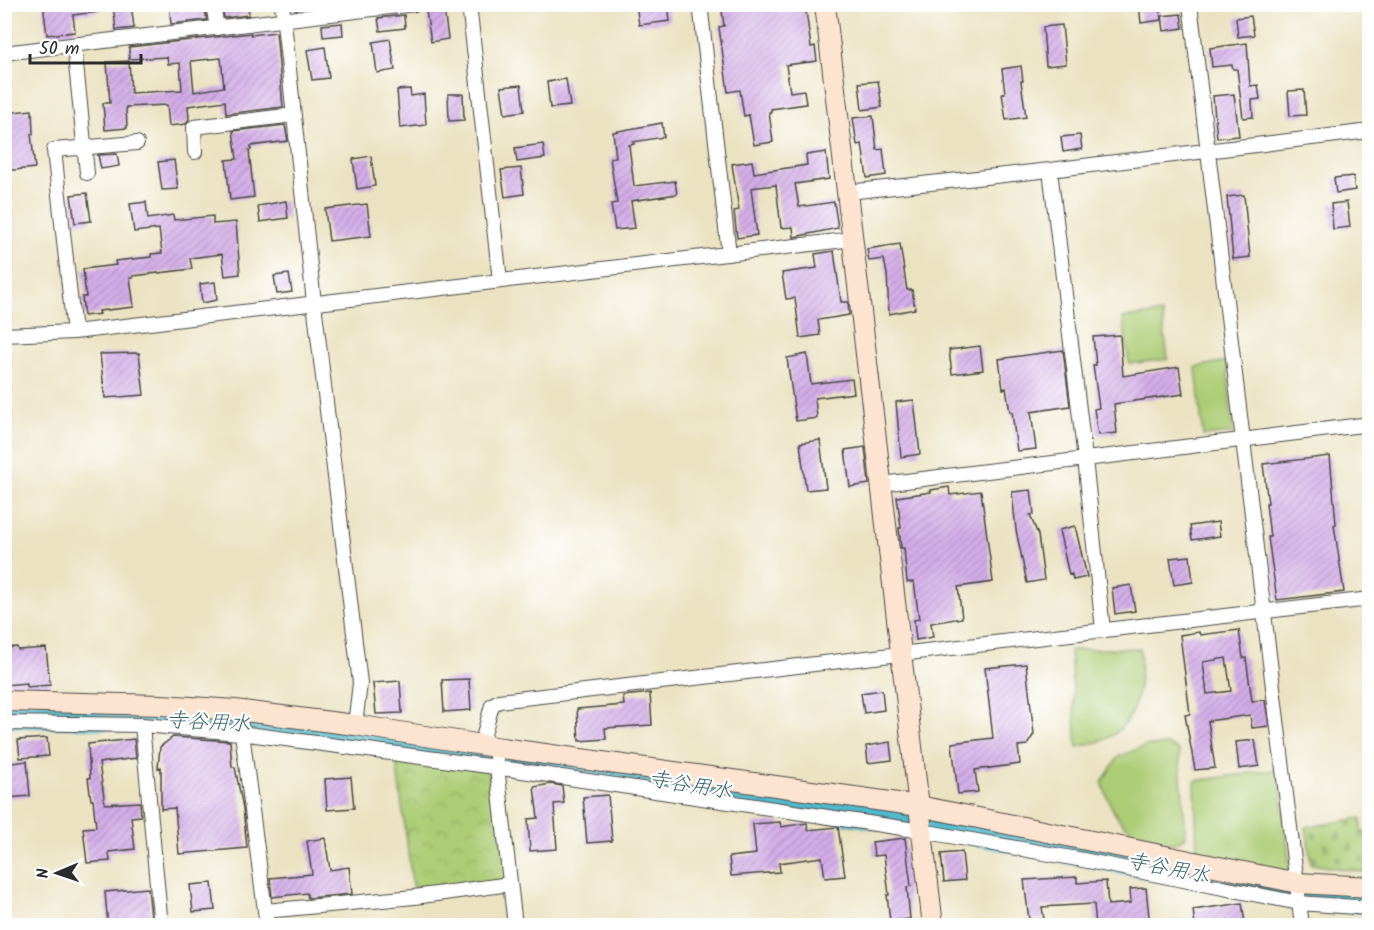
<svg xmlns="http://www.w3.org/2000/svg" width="1374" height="930" font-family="Kalam,'Klee One',sans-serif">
<defs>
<pattern id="cemetery-stones" width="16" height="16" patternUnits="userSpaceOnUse" patternTransform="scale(1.5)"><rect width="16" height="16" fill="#accc74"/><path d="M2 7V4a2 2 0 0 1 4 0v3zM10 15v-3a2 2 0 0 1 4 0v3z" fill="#94af65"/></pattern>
<pattern id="park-crowns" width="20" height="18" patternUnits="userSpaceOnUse" patternTransform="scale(1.5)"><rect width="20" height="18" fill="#accc74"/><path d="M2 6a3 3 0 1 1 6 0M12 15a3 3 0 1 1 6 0" fill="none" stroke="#94af65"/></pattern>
<pattern id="building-hatch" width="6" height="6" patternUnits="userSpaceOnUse" patternTransform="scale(1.5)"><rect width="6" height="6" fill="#d4aee9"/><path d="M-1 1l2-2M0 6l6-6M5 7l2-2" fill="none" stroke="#ac8ebd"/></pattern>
</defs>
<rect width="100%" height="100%" fill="#fff"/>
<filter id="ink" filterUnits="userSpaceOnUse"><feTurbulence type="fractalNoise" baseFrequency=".0167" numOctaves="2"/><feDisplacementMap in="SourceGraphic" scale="12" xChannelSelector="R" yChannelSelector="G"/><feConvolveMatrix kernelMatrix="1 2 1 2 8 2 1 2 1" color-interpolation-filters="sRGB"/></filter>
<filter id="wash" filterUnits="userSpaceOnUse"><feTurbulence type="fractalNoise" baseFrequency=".008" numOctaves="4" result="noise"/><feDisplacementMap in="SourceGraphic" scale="24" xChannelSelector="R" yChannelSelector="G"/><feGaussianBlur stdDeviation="1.35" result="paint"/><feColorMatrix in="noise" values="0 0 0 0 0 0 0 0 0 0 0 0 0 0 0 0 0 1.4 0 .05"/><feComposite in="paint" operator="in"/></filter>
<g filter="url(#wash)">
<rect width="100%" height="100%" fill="#ebe2c1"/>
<!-- grass -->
<path fill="#accc74" stroke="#6c7c50" stroke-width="1.5" d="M1162,313L1168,359L1129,364L1123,318Z
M1227,361L1233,433L1203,436L1196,367Z
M1140,648C1142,675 1140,709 1120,729C1109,741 1091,744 1077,747L1070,650Z
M5,702L301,718L1369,886V903L1322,902L1083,860L240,733L5,725Z
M1167,745L1179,750L1186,837L1173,844C1126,830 1118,831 1102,782L1118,757L1145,746Z
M1279,769L1291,876L1197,856L1195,781Z"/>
<!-- cemetery -->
<path fill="url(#cemetery-stones)" stroke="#6c7c50" stroke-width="1.5" d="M1361,818L1362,831L1369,832V873L1311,864L1306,827Z"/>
<!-- park -->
<path fill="url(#park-crowns)" stroke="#6c7c50" stroke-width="1.5" d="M395,753L488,766L510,884L414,897Z"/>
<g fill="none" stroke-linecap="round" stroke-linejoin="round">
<!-- river -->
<path stroke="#51bace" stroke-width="27" d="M4,714L99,716L259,725L490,756L938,825L1273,889L1332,899L1370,900"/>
</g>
<g id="blocks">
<!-- building -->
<path fill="url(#building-hatch)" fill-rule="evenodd" d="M43,4H98V12L73,15L75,32L47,35Z
M113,4H131L134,28L116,30Z
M169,4H204L207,20L171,24Z
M222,4H248L249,15L224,18Z
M636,4H668L670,21L639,25Z
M721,4H805L811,47L815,46L817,61L786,65L790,92L804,90L806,104L771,109V112H769L773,142L754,145L749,115L744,116L740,90L728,92L719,27L724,26Z
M1139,4H1159L1161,20L1141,23Z
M444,9L448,39L431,42L426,11Z
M1181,14L1183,28L1164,31L1162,16Z
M404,15L405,28L380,31L378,18Z
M1251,16L1254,35L1238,37L1236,18Z
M342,23L343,35L323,37L322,25Z
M1062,25L1066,64L1046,66L1043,27Z
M276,32L283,107L226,114L225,101L188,106L189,119L186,124L169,126L167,105L126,107L127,128L105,130L103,103H110L107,62L129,61L131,93L182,90L180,63L168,64L167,57L129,59V47L251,33V35ZM221,58L224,87L194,92L191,61Z
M390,39L395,70L377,73L373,42Z
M1247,43L1250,86L1258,85L1260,99L1252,100L1253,117L1243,118L1237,69H1233L1232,65L1212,67L1210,48Z
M325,47L329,78L312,80L307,50Z
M1021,66L1023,81H1021L1026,117L1006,120L1002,93H1005L1002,69Z
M566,79L570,106L550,108L547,82Z
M878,81L882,107L862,110L859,83Z
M521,85L524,111L505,114L501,87Z
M410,89L411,96L424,94L426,125L400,128L397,90Z
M1304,90L1306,115L1290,116L1288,91Z
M448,94H463L464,120L449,121Z
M1234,94L1239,136L1217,138L1213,96Z
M32,110L33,134H31L35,168L4,171V113Z
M873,116L877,150L883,149L886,175L867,178L862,144L857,145L853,118Z
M662,123L664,137L633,142L634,144L629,145L634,186L675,181L677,194L631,201L635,228L615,230L611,204L617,203L610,158L616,157L613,132Z
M285,125L288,141L251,146V150H249L254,197L230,200L226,160L237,159L233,131Z
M1080,135L1082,149L1063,152L1061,137Z
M543,144L545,158L517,162L515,148Z
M826,152L829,179L795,184L799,207L834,202L838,228L794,237L793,227L781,228L776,185L751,188L757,235L737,238L734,211L739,210L732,164L752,161L754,173L807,165L806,155Z
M117,154L119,166L101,169L98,155Z
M371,156L375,186L357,189L353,159Z
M174,160L178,189L162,190L158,162Z
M521,168L524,194L505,197L501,170Z
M1353,176L1355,190L1336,193L1334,178Z
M87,193L91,221L75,223L71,195Z
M1244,195L1250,257L1233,259L1227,197Z
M286,201L288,218L260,222L258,206Z
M146,202L148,219L173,215L174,220L213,216V224L236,222L240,274L225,276L222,254L190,258L192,269L133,276V278H130L134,307L99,311L100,314L84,316L82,297H86L83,269L116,265L115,261L151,257V254L162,253L159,229L134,232L130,204Z
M1347,202L1350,227L1333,229L1331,204Z
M367,204L371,236L329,241L325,209Z
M900,244L907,290H912L915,309L889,314L887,274L884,259L869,261L867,249Z
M834,251L841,302H848L849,315L818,320L820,335L800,338L795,298L786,299L782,273L817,268L815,254Z
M289,274L292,292L277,294L274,276Z
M215,282L217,300L202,303L200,284Z
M1120,335L1123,376L1179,367L1183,394L1114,404L1117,433L1098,435L1094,409L1099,408L1093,365H1096L1093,337Z
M980,346L983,370L952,374L949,350Z
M1063,350L1070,406L1031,412L1036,449L1017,451L1012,412H1010L1006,388L1003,389L999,359Z
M139,353L144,395L105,398L100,354Z
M807,354L811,384L852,379L854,393L815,398L817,418L796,421L787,358Z
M914,400L920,454L901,457L896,402Z
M820,440L826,488L806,490L800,443Z
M865,447L869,484L850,487L845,450Z
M1330,456L1336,524L1334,525L1344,592L1277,600L1268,537H1270L1266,503H1268L1263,464Z
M949,487L950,495L981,491L993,582L958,587L962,618L931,623L933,637L916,640L914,620L919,619L914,582H907L904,548H901L899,528H901L897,497L931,492V490Z
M1031,490L1034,514L1030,515L1038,535L1044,580L1027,583L1016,530L1012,492Z
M1218,522L1220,536L1192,540L1190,526Z
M1075,526L1087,577L1073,580L1072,574L1069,575L1059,530Z
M1190,556L1193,582L1174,585L1170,558Z
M1131,585L1135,611L1115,614L1112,588Z
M1239,630L1243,658H1246L1252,701L1265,700L1269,726L1252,728L1250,715L1208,721L1215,768L1195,770L1185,715L1190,714L1180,635L1199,632L1200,635ZM1226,658L1231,691L1207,694L1203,662Z
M17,647L18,650L46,648L50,685L27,687V683L4,685V648Z
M1026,664L1034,734L1027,745L1018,746L1020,764L975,770L978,792L958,794L952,743L993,738L985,668Z
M469,679L471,710L444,712L442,680Z
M400,681L402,713L376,714L373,683Z
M882,690L884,710L864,713L861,693Z
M650,693L652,725L605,728L606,739L579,741L577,709L624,705L623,696Z
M173,737L230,741L232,767H235L243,808L247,848L179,854L175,808L161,809V767L158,768L160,747Z
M47,738L49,756L20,758L18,740Z
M134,739L136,758L99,763L105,804L140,802L141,816L131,817L135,849L109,852L110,861L87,863L83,828L96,827L93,800H91L88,778H90L88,744Z
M1255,740L1259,766L1239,769L1236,742Z
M890,742L892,760L868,763L866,746Z
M27,761L30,796L7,798L4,764Z
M351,777L354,808L327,810L325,779Z
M551,784L562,786L564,803L554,804L557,849L530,851L528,819L538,818L534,787Z
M608,795L612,841L587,843L583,797Z
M780,822L781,827L807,823L808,830L838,827L845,876L825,878L822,857L779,863L780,872L731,876L729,857L756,854L753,824Z
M325,838L330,870L349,867L352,894L308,898L307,893L272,897L270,878L312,874L307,841Z
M905,838L911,886L907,887L910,919L890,921L887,895H889L884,855L874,856L872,842Z
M962,852L965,880L944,882L941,854Z
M1077,877V883L1106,881L1108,905L1131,903L1130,889L1146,888L1150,926H1096L1094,904L1042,907L1044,919L1029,920L1024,880Z
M212,883L215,910L193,912L190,885Z
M148,888L152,926H108L105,892Z
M1242,903L1245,923L1195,926L1193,910Z"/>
</g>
</g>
<g filter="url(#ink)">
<use href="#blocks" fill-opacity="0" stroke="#484642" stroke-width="1.5"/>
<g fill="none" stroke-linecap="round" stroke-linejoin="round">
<!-- street casing -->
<g stroke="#484642" stroke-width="16">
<path id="street" d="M213,4L217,28
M282,4L314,303L360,683L355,725
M469,4L500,281
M700,4L729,254
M1190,4L1302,926
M74,45L87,173
M4,53L415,4
M195,152L194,127L294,115
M1050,170L1085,459L1103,630
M848,192L1050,170L1370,131
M74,332L54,150L137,143
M4,335L74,332L853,239
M882,484L1370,424
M4,723L142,725L240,733L488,766L922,831L1083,860L1299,903L1370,908
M142,725L161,926
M241,725L267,926
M481,745L492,705L499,701L1370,599
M496,758L515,926
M265,911L414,897L510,884"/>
</g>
<!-- secondary casing -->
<g stroke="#484642" stroke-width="22">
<path id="secondary" d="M825,4L933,926
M4,701L161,705L235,710L355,725L495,747L919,806L1298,883L1370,887"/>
</g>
<!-- street -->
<use href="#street" stroke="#fff" stroke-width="14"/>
<!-- secondary -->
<use href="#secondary" stroke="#fde4d1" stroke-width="20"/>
</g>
</g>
<g text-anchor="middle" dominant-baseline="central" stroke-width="4.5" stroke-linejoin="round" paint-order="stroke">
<!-- water labels -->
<g font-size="21" font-style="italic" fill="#3a646c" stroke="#fff">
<text transform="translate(208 723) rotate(3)">寺谷用水</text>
<text transform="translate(690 786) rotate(9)">寺谷用水</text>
<text transform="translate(1168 869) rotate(11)">寺谷用水</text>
</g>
</g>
<!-- margin -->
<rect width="1374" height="930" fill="none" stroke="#fff" stroke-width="24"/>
<!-- north arrow -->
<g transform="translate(57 873) rotate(268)" stroke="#ffffff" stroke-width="4.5" paint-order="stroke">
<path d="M0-4.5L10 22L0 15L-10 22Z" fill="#2b2b2b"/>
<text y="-9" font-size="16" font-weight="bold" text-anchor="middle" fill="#2b2b2b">N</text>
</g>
<!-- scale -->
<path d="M30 54v9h111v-9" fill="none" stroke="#2b2b2b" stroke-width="3"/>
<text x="39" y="54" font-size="18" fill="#2b2b2b" stroke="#ffffff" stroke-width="4.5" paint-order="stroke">50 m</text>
</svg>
